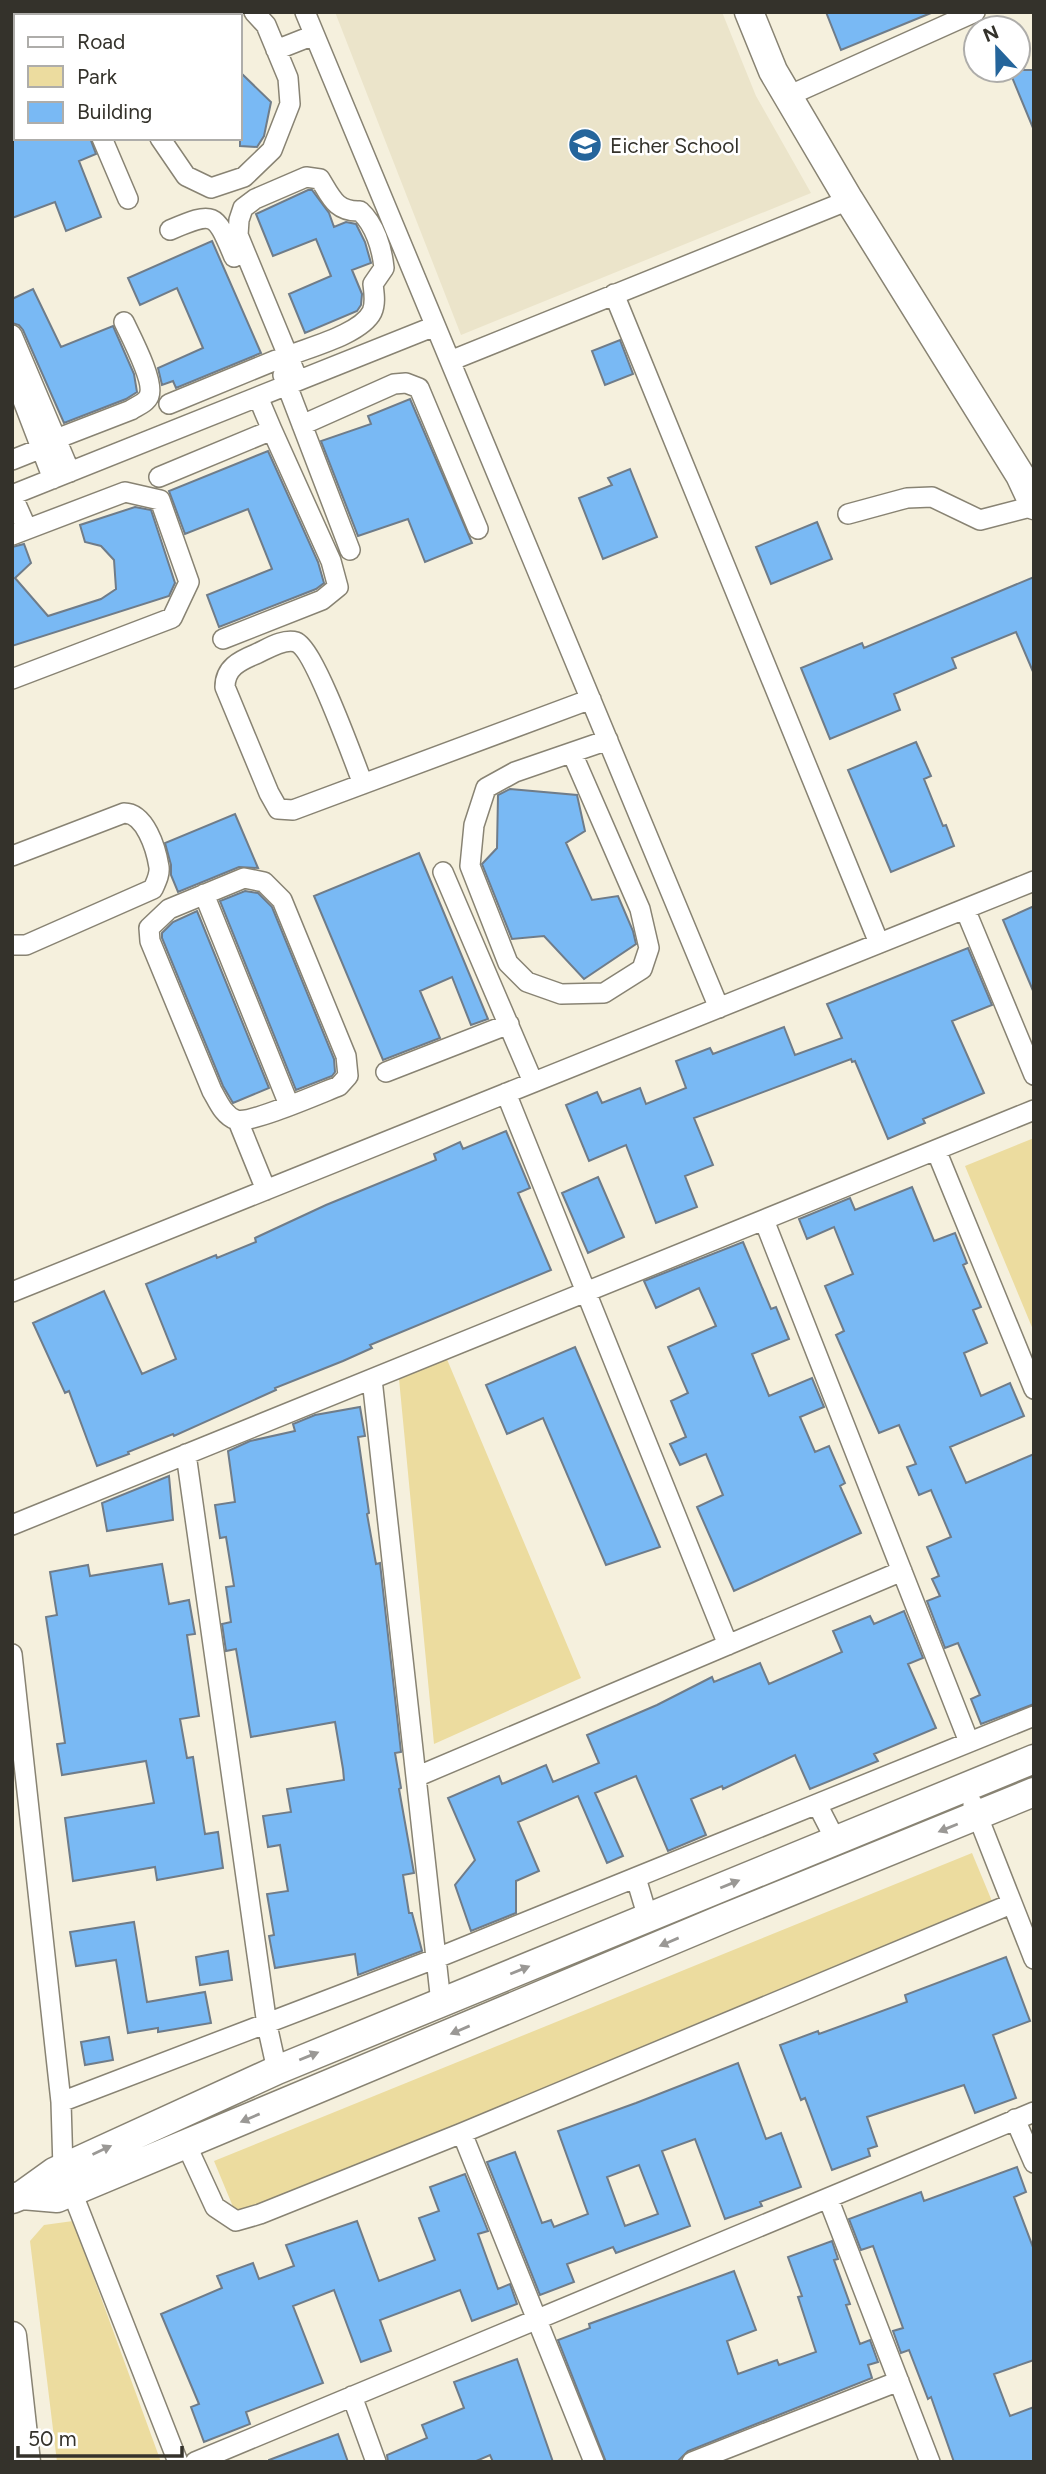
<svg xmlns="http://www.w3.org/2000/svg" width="1046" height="2474" font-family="Figtree,sans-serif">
<rect width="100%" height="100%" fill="#f5f0dd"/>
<!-- built -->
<path fill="#ebe4ca" d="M335,12H722L756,96L811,193L461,335Z"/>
<!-- green -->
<path fill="#ecdc9f" d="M1034,1138V1332L965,1166Z
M446,1357L581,1678L434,1744L399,1379Z
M972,1853L994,1906L236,2214L214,2161Z
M73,2221L161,2462H57L30,2241L44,2225Z"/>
<!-- building -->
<path fill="#79b9f4" stroke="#6f7c89" stroke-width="2" fill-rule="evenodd" d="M826,12H931V13L841,50Z
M1009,70H1034V128H1033Z
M240,72L271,102L264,136L257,147L240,146Z
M12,138H90L96,154L79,161L101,217L66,231L55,202L12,218Z
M308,190H312L329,213L334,227L346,222L356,224L365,242L371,263L352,270L362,294L361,305L357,311L305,333L289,294L331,276L316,239L273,256L256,214Z
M212,241L261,353L176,388L173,381L162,385L158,368L203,348L177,288L140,305L128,278Z
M33,289L61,347L113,326L134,374L137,392L126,399L64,423L23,330L19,325L12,323V299Z
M620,340L633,374L605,385L592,351Z
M410,399L472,543L425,562L408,519L358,536L321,441L371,424L368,416Z
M268,451L318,562L324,583L316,589L219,627L207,595L272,569L248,509L185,534L169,491Z
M630,469L657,537L603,559L579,498L612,485L608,478Z
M135,507L151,510L175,583L169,596L12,646V547L24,544L31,563L15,578L48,616L101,599L116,589L114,560L101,546L85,542L80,525Z
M817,522L832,559L771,584L756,547Z
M1034,577V674L1016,632L952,658L956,668L894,694L900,710L830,739L801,668L862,643L864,648Z
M916,742L931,776L924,779L943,826L946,825L954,846L891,872L848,770Z
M510,789L577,795L585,831L566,843L592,900L618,896L633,931L636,944L584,979L544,936L512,939L482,864L497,848L498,795Z
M235,814L258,868L239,867L178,892L171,875V865L165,843Z
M419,853L488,1019L471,1025L452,977L420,991L440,1038L383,1060L314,896Z
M245,891L258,893L272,907L334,1059L335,1072L332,1076L296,1090L220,901Z
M1034,906V993L1003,920Z
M197,911L269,1088L233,1103L223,1086L162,938V933L173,922Z
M968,948L992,1005L952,1021L984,1093L923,1119L925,1123L888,1139L855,1061L852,1062L851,1059L694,1118L713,1165L685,1176L697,1207L656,1223L626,1145L589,1161L566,1105L597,1092L602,1103L640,1088L646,1104L686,1088L676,1061L710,1048L713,1054L784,1027L795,1055L842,1038L827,1004Z
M506,1131L530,1188L518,1193L551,1270L370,1345L372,1348L343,1361L275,1388L276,1390L174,1436L173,1434L128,1452L129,1454L97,1466L69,1391L65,1393L33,1323L104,1291L142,1374L176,1359L146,1284L216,1255L217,1258L256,1242L255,1238L326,1205L436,1160L434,1154L460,1142L463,1149Z
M598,1177L624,1237L588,1253L562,1193Z
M912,1187L934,1241L955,1233L967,1263L963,1265L981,1307L973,1310L987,1343L964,1353L981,1396L1010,1383L1024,1416L950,1447L966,1483L1034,1454V1704L981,1724L971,1699L980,1695L958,1643L945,1648L927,1601L940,1596L932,1579L939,1576L927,1547L951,1537L931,1490L919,1495L907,1467L916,1464L899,1425L879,1433L836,1335L844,1331L825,1286L853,1274L834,1227L807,1239L799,1219L850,1198L855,1210Z
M743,1242L771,1309L776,1307L789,1339L752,1354L769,1396L812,1378L824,1407L800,1417L815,1452L829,1446L845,1483L840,1486L861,1533L734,1591L697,1507L723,1495L706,1454L680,1465L670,1444L686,1437L671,1401L688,1393L668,1347L716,1326L699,1288L656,1308L644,1281Z
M575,1347L660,1547L606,1565L543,1418L507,1434L486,1385Z
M360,1407L365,1436L358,1437L369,1513L367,1514L376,1564L380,1563L401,1752L395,1753L401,1788L399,1789L414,1873L403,1875L409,1913H412L422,1951L358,1975L355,1954L275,1968L269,1936L274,1935L267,1894L288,1891L280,1845L268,1847L263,1816L291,1812L287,1789L344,1780L343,1769L335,1722L251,1737L236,1649L226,1651L222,1624L231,1622L226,1587L234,1586L226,1537L220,1538L215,1505L235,1502L228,1451L250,1441L295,1431L293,1424L315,1415Z
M169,1476L173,1520L107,1531L102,1503Z
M162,1564L169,1604L189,1600L195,1634L187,1635L199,1716L180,1719L187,1758L193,1757L205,1834L218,1832L223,1868L157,1880L155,1867L73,1881L65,1818L154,1803L146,1761L62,1775L57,1744L65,1743L46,1617L57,1615L50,1572L88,1565L90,1576Z
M904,1611L923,1658L908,1664L936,1728L874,1754L878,1761L810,1789L795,1755L723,1789L722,1786L691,1799L706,1835L668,1851L636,1776L595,1793L623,1856L607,1863L578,1796L518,1822L539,1871L516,1881V1913L471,1931L455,1885L475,1860L448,1798L499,1776L502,1784L546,1765L553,1782L599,1763L587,1735L657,1705L712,1677L714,1682L760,1663L769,1684L842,1652L833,1631L870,1616L874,1624Z
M134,1922L147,2002L205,1992L211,2023L158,2032V2028L128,2033L116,1960L76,1966L70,1932Z
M228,1951L232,1980L200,1985L196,1957Z
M1006,1957L1030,2021L993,2035L1016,2098L975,2113L964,2085L867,2117L877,2146L868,2149L870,2156L832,2170L805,2098L801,2100L780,2045L818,2031L819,2034L907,2002L905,1995Z
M109,2037L113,2060L85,2065L81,2042Z
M738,2063L766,2139L781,2133L801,2187L760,2202L762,2206L725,2219L695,2139L662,2151L690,2226L616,2253L613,2247L567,2264L574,2282L540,2295L487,2162L515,2152L542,2223L551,2220L554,2227L588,2214L558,2131L636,2103ZM639,2165L658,2214L625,2226L607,2177Z
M1017,2167L1026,2192L1014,2197L1034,2250V2360L994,2374L1010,2416L1034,2407V2462H954L931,2397L928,2399L909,2350L901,2353L893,2331L903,2328L873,2246L861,2250L849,2219L921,2192L924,2201Z
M465,2174L488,2231L478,2234L498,2289L510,2284L517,2304L472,2321L460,2290L380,2320L391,2351L361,2362L334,2290L293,2306L323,2383L246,2412L250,2424L204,2442L191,2407L199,2404L161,2314L222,2288L217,2276L253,2263L259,2279L294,2266L286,2245L357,2221L379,2281L435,2260L419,2218L439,2211L430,2187Z
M832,2241L838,2259L834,2260L850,2304L846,2305L860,2344L870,2340L878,2362L868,2365L872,2378L688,2451L677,2462H606L558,2340L590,2328L589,2324L734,2271L756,2330L727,2341L738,2374L777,2360L779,2365L816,2352L798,2297L802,2296L788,2257Z
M517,2359L553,2462H493L490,2455L474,2462H388L387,2455L427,2438L422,2425L464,2408L454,2382Z
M338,2434L348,2462H269V2460Z"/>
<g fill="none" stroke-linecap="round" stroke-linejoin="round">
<!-- street casing -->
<g stroke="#888373" stroke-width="22">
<path id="street" d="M59,12L61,16
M305,12L719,1008
M164,16L169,12
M276,50L314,35
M12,74L16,73
M12,94L16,92
M788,96L975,12
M102,138L128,199
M160,138L186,176L211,188L244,177L272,150L290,104L288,78L266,25L254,12
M170,230C215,211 215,212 234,257
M614,294L879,943
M12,335L70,472
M288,356C310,347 361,334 372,312C376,303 374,293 373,284L384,268C382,248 375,225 360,211C336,212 331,197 320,179L306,177L255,199L243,208L239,220L238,235L298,380
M450,361L849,200
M12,372L53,479
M283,375L350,550
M258,397L272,430
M169,404L276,360
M302,425L394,384L406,383L419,388L478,529
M56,439L131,410C137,406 146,403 149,396C155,382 131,337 124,322
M12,460L42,448
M159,477L272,430L331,561L338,587L322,600L223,639
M12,495L435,326
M12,495L27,529
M848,514L907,498L932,497L980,520L1034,506
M12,535L125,492L160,500L189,582L172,618L12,679
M572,753L640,909L649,948L642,969L604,993L561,994L527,982L508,963L470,866L474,825L486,788L515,772L608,740
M363,784C354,761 314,649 296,642C284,638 267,649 256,654C239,661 225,668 225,687L269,793L278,809L293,810L591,699
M12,856L124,813C145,813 156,848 159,867C160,875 156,882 153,889L26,945H12
M443,872L533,1082
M244,878L264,882L282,900L346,1056L348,1076L339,1086C321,1093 250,1124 236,1120C223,1115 218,1101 212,1091L150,941L149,928L169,909Z
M204,894L289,1105
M965,909L1034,1075
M386,1072L509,1024
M506,1093L728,1645
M238,1121L266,1190
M936,1150L1034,1389
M764,1220L969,1742
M12,1292L1034,881
M372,1379L441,2003
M186,1454L267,2025L277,2070
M12,1525L1034,1110
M12,1654L61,2102L63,2169
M416,1777L902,1571
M817,1804L836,1841
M973,1804L1034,1959
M636,1878L648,1918
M61,2102L437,1958L1034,1716
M1015,2119L1034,2163
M462,2133L594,2462
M186,2144L215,2207L236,2221L260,2214L462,2133L1011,1904
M72,2192L178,2462
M828,2198L930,2462
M352,2396L376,2462
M195,2462L1034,2112
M692,2462L899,2381"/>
</g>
<!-- secondary casing -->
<g stroke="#888373" stroke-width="31">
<path id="secondary" d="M749,12L773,71L849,200L1020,475L1034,505
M22,2195L57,2198L725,1918L1034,1792
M12,2199L22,2195L54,2172L277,2070L1034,1759
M12,2336L26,2462"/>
</g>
<!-- street -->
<use href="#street" stroke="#fff" stroke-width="19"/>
<!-- secondary -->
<use href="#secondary" stroke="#fff" stroke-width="28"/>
</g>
<!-- one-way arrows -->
<defs><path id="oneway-solid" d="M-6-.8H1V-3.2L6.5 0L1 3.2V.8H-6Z" transform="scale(1.75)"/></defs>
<g fill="#9a9895">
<use href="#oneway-solid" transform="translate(948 1828) rotate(158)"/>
<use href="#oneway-solid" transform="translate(730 1884) rotate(-22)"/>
<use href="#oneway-solid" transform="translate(669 1942) rotate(157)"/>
<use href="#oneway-solid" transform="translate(520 1970) rotate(-22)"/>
<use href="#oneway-solid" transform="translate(460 2030) rotate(157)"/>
<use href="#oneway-solid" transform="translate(309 2056) rotate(-22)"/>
<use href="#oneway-solid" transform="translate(250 2118) rotate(157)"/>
<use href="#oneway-solid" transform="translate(102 2150) rotate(-25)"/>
</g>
<!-- icons -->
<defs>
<g id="school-disc" transform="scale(1.75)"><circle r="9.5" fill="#25659b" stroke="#fff"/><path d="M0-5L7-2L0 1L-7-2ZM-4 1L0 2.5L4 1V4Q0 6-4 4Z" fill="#fff"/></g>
</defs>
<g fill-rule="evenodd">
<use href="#school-disc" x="585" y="145"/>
</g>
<g text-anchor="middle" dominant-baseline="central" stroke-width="5" stroke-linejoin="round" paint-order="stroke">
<!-- poi labels -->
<g font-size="21" fill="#34322b" stroke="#fff" text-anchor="start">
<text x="610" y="145">Eicher School</text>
</g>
</g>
<!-- border -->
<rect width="1046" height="2474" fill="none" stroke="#34322b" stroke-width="28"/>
<!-- legend -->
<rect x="14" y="14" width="228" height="126" fill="#ffffff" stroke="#aeadaa" stroke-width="2"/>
<rect x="28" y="37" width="35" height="10" fill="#ffffff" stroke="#aeadaa" stroke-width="2"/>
<text x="77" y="49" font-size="21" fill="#34322b">Road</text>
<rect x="28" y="66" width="35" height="21" fill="#ecdc9f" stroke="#aeadaa" stroke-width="2"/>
<text x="77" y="84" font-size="21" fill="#34322b">Park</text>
<rect x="28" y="102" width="35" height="21" fill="#79b9f4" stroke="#aeadaa" stroke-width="2"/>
<text x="77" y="119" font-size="21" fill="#34322b">Building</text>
<!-- north arrow -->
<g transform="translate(997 49) rotate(338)"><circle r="33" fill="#ffffff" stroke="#aeadaa" stroke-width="2"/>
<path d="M0-5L12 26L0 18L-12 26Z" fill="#25659b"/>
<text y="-10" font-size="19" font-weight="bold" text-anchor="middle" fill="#34322b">N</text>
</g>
<!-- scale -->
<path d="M18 2446v10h164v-10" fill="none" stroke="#34322b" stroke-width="3.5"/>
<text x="28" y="2446" font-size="21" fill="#34322b" stroke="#ffffff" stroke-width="5" paint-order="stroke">50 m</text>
</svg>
